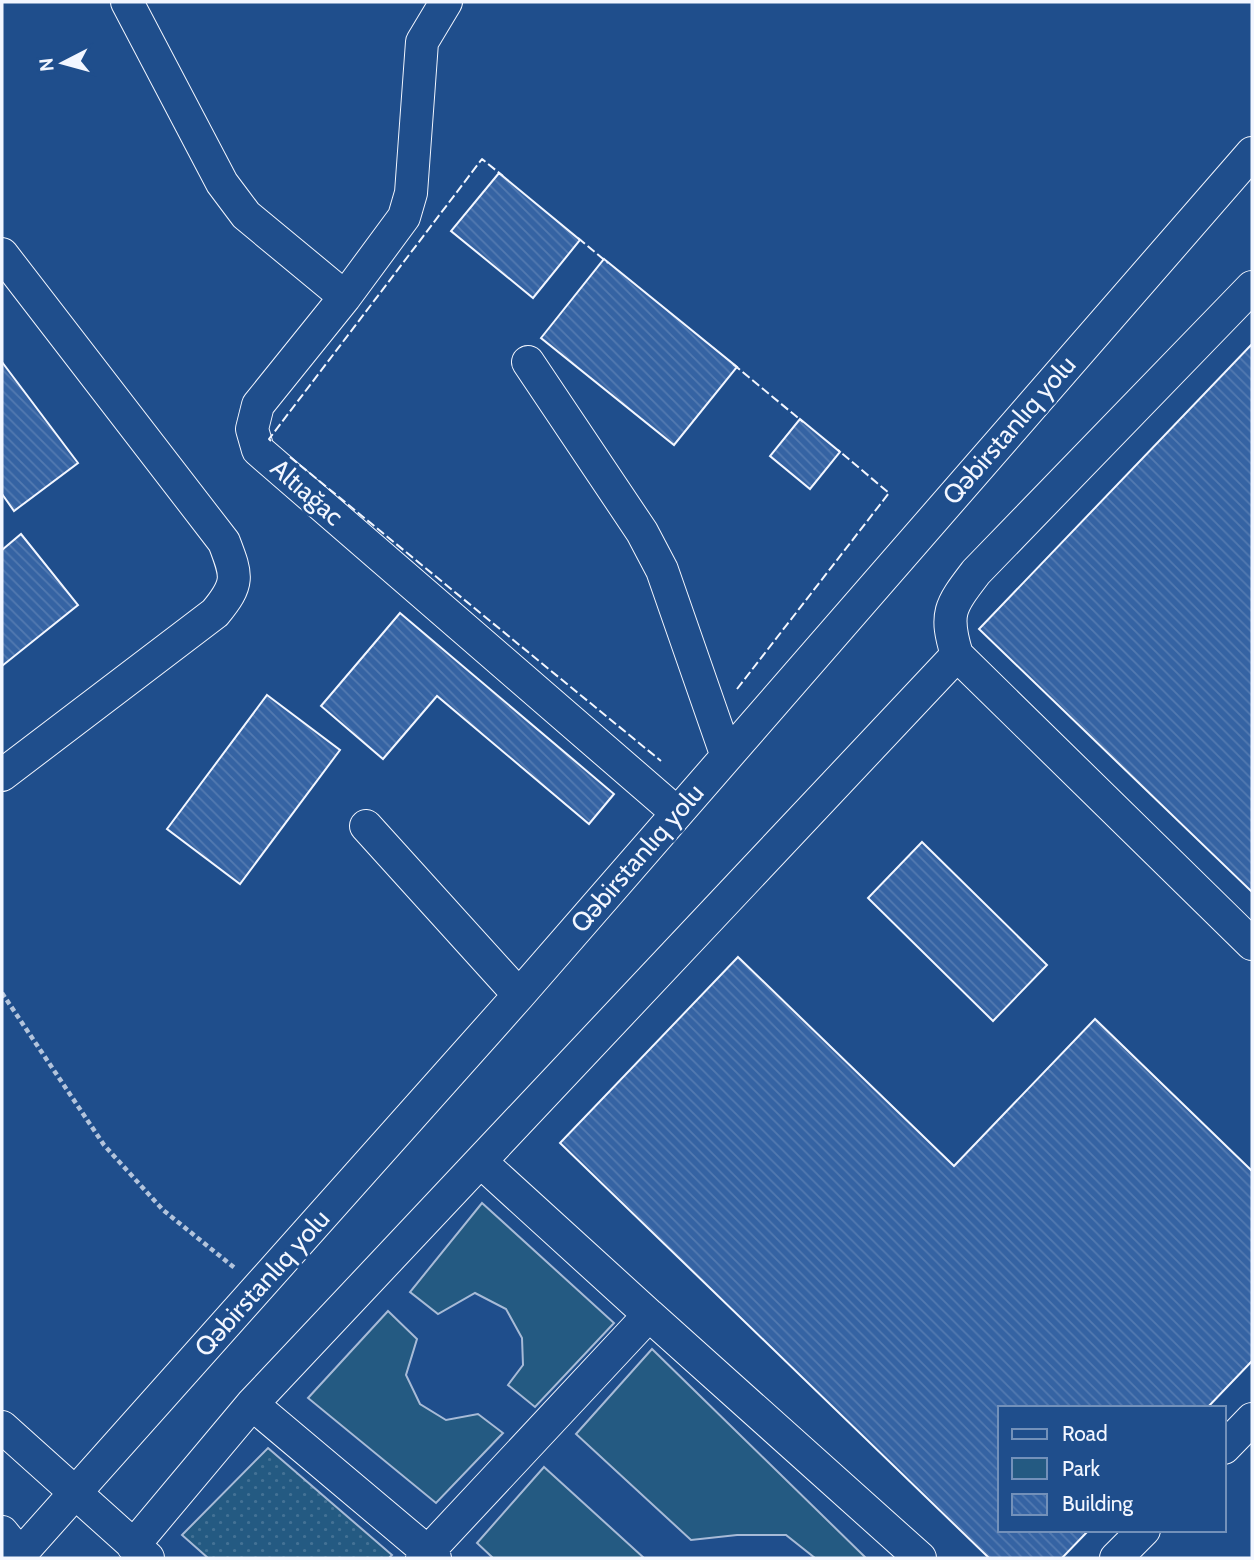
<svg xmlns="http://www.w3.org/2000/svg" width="1254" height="1560" font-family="Cabin,sans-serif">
<defs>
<pattern id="grass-dots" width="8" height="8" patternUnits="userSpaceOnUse" patternTransform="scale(1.75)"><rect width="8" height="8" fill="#245a82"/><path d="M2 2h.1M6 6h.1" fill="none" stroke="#447295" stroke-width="1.8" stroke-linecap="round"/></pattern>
<pattern id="building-back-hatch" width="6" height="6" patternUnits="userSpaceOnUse" patternTransform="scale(1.75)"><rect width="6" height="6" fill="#3563a3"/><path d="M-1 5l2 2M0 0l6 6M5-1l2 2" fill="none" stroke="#537ab1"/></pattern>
</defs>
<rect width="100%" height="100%" fill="#1f4e8c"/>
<!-- grass -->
<path fill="url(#grass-dots)" stroke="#a8bbd7" stroke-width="2" d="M268,1448L392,1555L389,1558H208L182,1535Z"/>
<!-- green -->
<path fill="#245a82" stroke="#a8bbd7" stroke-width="2" d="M482,1203L614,1323L535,1407L508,1385L523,1365L522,1338L506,1309L475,1293L438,1314L410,1292Z
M388,1311L417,1339L406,1375L420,1404L446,1420L478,1414L503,1433L436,1503L308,1398Z
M652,1349L866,1558H815L786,1535H737L691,1540L576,1434Z
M544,1467L644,1558H493L477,1543Z"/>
<!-- building -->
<path fill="url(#building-back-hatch)" stroke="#f2f6ff" stroke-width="2" d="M499,173L580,240L533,298L451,231Z
M604,259L737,367L674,445L541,338Z
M1252,344V892L979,629Z
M2,362L78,463L14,511L2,494Z
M800,419L840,452L810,489L770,456Z
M21,534L78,605L2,666V550Z
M400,613L614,794L589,824L437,696L383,759L321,706Z
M267,695L340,750L240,884L167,829Z
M922,842L1047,965L993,1021L868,898Z
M738,957L954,1166L1095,1019L1252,1171V1361L1207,1408H1000V1530H1089L1062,1558H989L560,1143Z"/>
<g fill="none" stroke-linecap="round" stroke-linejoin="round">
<!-- minor casing -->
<g stroke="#f2f6ff" stroke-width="34">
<path id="minor" d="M127,2L222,183L246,215L345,297
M446,2L422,42L411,193L404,217L345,297L258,405L252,429L258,450L676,812
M2,254L224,542C237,576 240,583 215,613L2,775
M1252,287L976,572C950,606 944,613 957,655L1252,944
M528,362L642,532L662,570L726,754
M366,826L519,995
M649,1315L920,1558
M252,1404L435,1558
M2,1427L148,1558
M1224,1448L1252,1419
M2,1532L20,1554
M133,1546L252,1404L957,655
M17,1558L519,995L1252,153
M422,1558L649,1315L481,1162
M1116,1558L1144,1530"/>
</g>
<!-- path -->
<path stroke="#b3c4dc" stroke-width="4.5" stroke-dasharray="5 3.5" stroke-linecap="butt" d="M2,993L104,1145L163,1210L236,1269"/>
<!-- minor -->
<use href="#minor" stroke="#1f4e8c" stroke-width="32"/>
<!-- fence -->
<path stroke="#f2f6ff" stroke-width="2" stroke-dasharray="9 3.5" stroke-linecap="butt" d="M578,238L608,263
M733,364L803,422
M271,441L269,439L482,159L503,176
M290,457L661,761
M737,689L889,493L838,450"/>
</g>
<g text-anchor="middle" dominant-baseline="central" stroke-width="5" stroke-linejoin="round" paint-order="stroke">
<!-- street labels -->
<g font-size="26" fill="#f2f6ff" stroke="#1f4e8c">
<text transform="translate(1009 430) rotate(-49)">Qəbirstanlıq yolu</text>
<text transform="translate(307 492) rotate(41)">Altıağac</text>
<text transform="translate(637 858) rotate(-49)">Qəbirstanlıq yolu</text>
<text transform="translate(262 1283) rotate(-48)">Qəbirstanlıq yolu</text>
</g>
</g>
<!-- border -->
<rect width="1254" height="1560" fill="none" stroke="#f2f6ff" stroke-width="7"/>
<!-- legend -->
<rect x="998" y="1406" width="228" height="126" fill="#1f4e8c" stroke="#7391ba" stroke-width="2"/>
<rect x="1012" y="1429" width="35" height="10" fill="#1f4e8c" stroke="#7391ba" stroke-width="2"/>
<text x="1062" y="1441" font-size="21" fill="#f2f6ff">Road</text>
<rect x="1012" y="1458" width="35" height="21" fill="#245a82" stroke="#7391ba" stroke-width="2"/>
<text x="1062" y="1476" font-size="21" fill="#f2f6ff">Park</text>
<rect x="1012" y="1494" width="35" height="21" fill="url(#building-back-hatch)" stroke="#7391ba" stroke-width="2"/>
<text x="1062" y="1511" font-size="21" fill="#f2f6ff">Building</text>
<!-- north arrow -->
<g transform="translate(63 63) rotate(264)" stroke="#1f4e8c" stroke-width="5" paint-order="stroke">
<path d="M0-5L12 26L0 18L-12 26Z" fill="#f2f6ff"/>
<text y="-10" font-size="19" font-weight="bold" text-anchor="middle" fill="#f2f6ff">N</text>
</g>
</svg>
